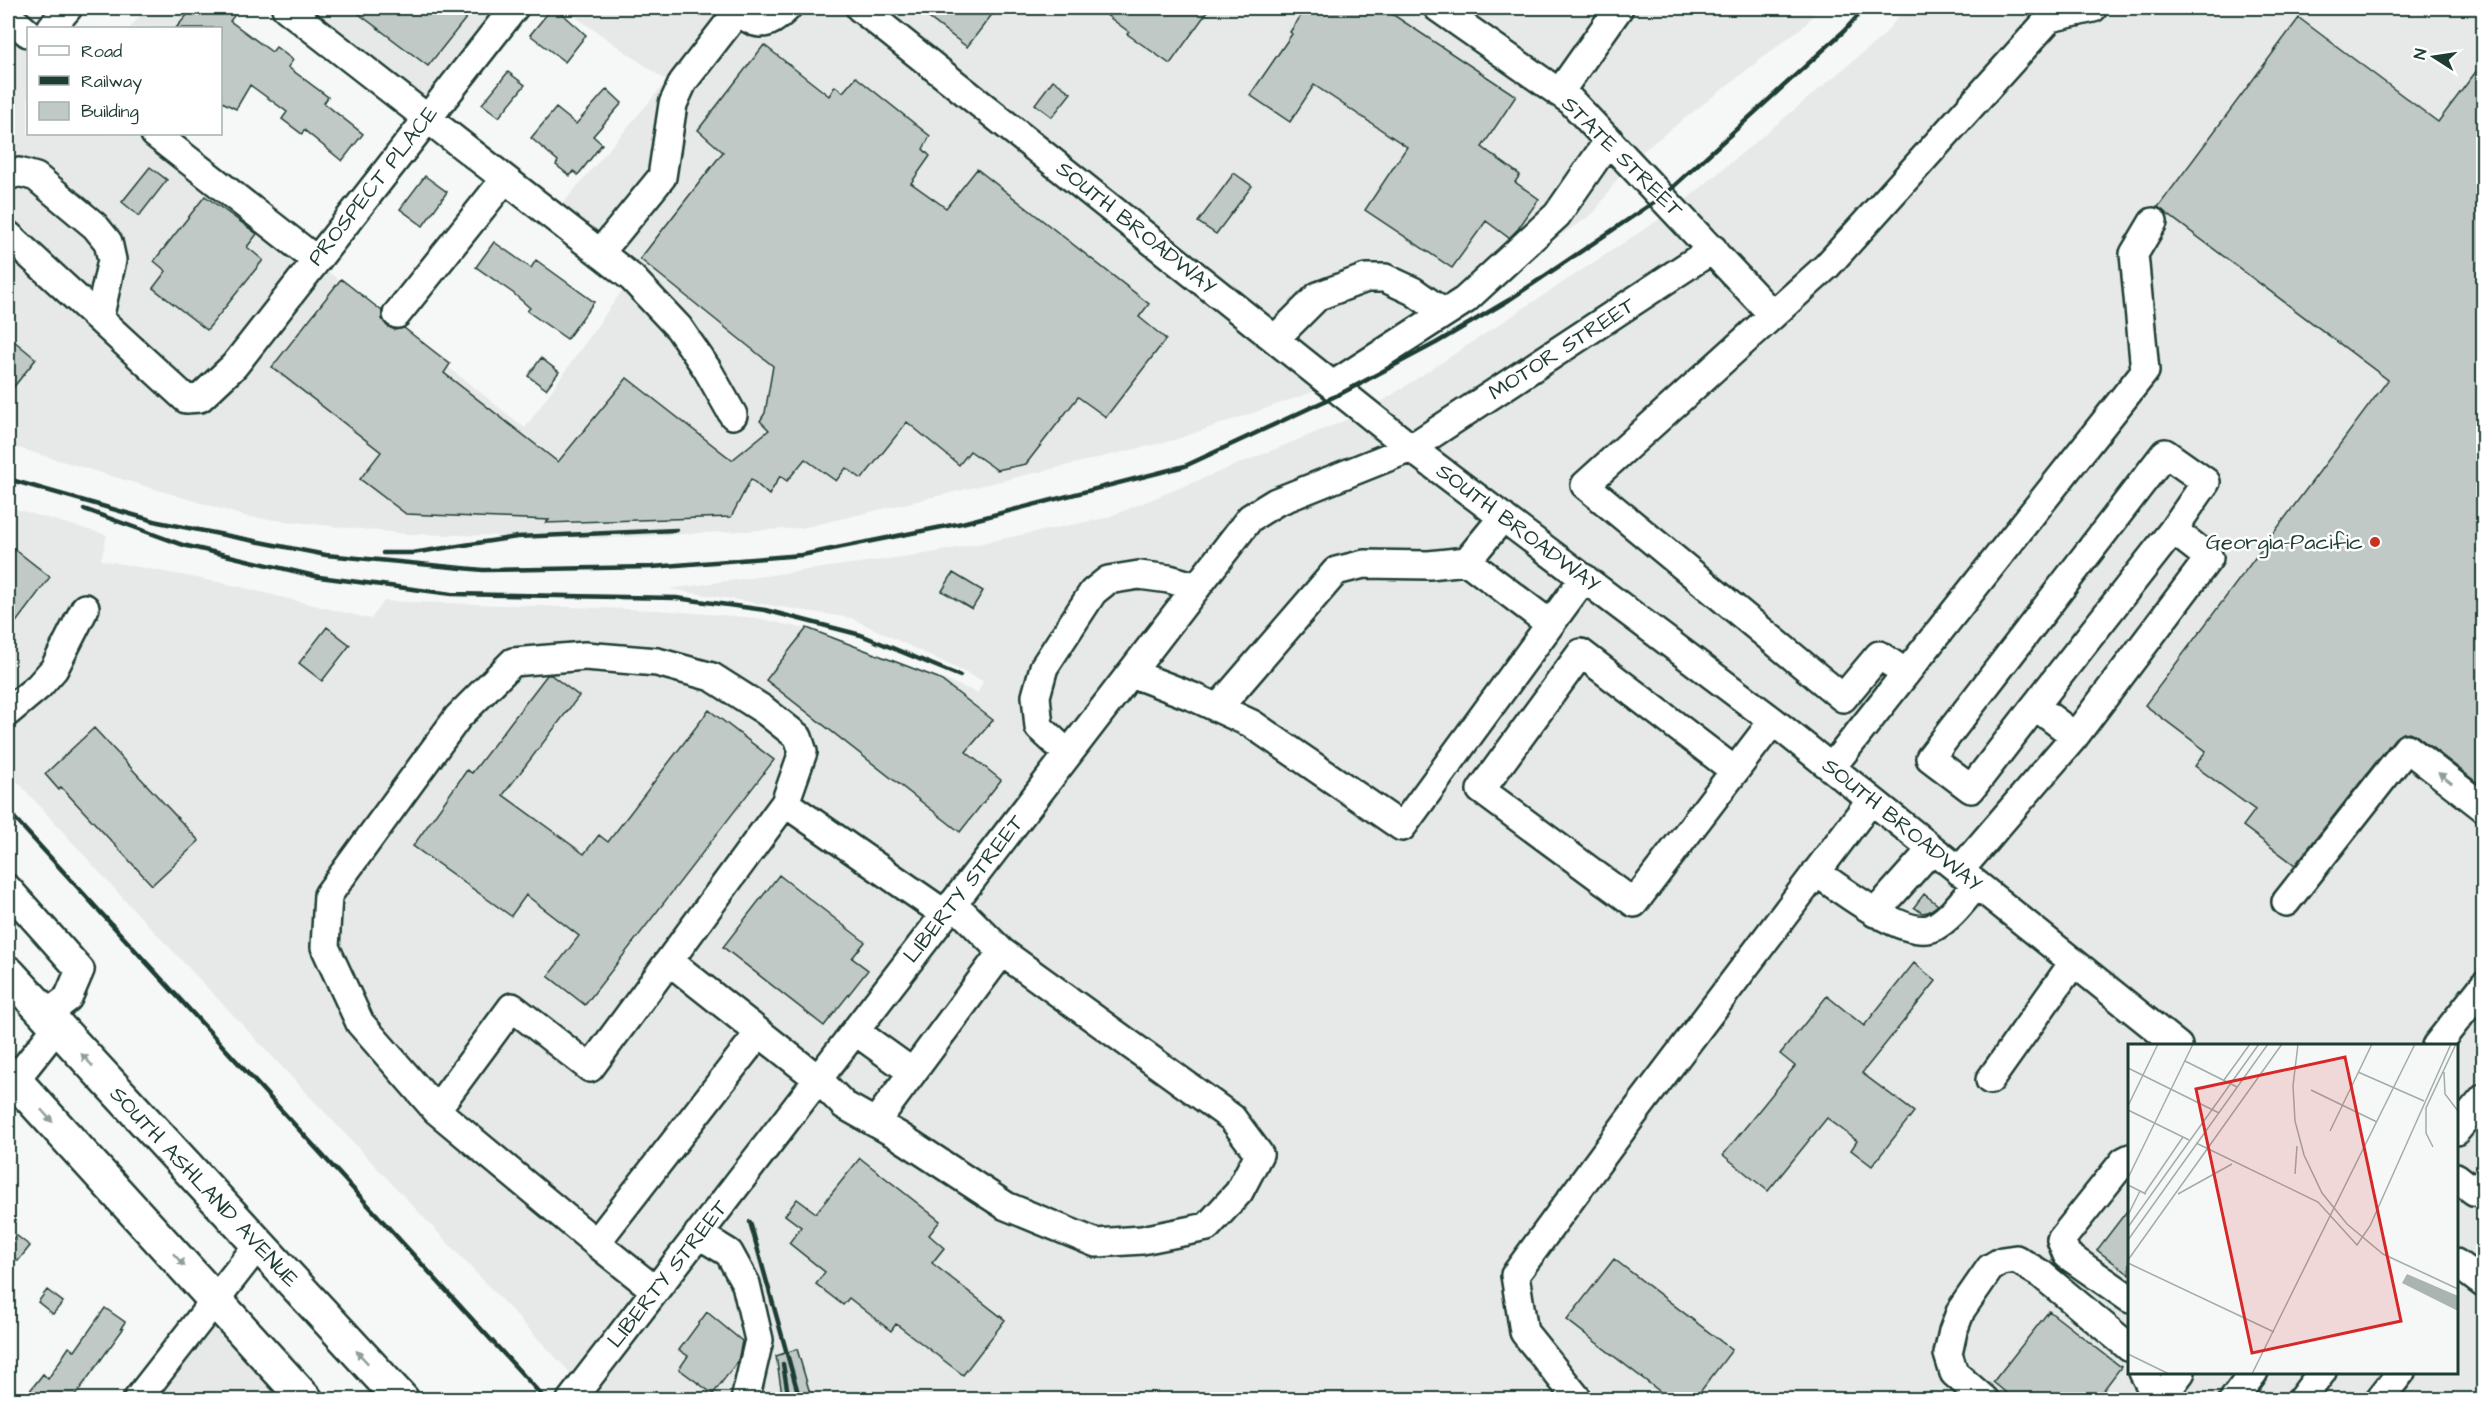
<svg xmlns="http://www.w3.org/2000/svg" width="2491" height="1407" font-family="'Architects Daughter',sans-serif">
<rect width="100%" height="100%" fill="#f6f7f7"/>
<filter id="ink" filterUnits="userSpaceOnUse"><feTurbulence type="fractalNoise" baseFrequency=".0167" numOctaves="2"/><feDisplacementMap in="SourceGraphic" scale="12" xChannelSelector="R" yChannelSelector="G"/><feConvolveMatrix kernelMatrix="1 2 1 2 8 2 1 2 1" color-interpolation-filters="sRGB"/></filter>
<g filter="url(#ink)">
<!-- built -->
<path fill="#e6e9e8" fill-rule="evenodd" d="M147,8H239L221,32L220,28H130Z
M286,8H514L427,117Z
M563,8H1818L1806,24L1630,161L1594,213L1333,385L1174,440L802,528L606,538L408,534L248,517L8,445V16L28,33V134H155L525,428L631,278L552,216L667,81Z
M1905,8H2483V1399H595L121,896L8,771V507L107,535L101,560L228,584L371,619L384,601L657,610L757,618L823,633L978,693L983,681L851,618L669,589L932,553L1106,518L1366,412L1675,209L1883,36ZM2130,1046H2456V1372H2130Z
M215,1300L306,1400H137Z"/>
<!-- building -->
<path fill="#c0c9c6" stroke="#1f3d34" stroke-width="1.5" d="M193,8H240L230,21L272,52L276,47L293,60L288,67L328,97L324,103L363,134L342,161L304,130L302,134L282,119L287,112L250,85L236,109L220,101V28H176Z
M351,8H474L428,66Z
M552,8H556L586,35L565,62L530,35Z
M937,8H997L967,47L929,18Z
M1097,8H1210L1170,64L1127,34L1129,32Z
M1306,8H1383L1516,96L1482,147L1520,175L1515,182L1539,199L1518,229L1509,238L1486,221L1452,268L1365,210L1407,147L1314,85L1290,122L1250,95L1292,34L1290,32Z
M2299,18L2438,122L2484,61V788L2417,736L2409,732L2401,734L2395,738L2295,865L2243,826L2255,810L2195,766L2206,751L2145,705L2388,380L2158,207Z
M764,45L829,96L835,86L843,92L856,77L930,136L923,149L930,156L911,183L946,208L977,169L1149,304L1139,317L1166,339L1106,417L1078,397L1026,464L997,470L970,451L959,465L907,422L862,479L846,468L836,481L805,459L787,481L780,476L769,495L751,479L731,517L546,523L549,520L406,514L360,479L381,452L272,367L341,279L382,311V319L387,326L395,330L404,328L450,364L444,373L558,462L627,378L732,460L769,430L760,421L765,413L773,366L640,259L723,152L698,130Z
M508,72L525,85L499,117L482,104Z
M1053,80L1071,93L1052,117L1035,104Z
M607,89L622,103L593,136L602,144L578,175L574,171L570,176L556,165L558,161L531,138L556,108L576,124Z
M150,167L167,180L139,216L122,202Z
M1234,173L1252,186L1216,234L1198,222Z
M425,176L447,192L423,226L400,209Z
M205,196L257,234L247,247L263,260L207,330L153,288L166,271L154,261Z
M494,242L531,268L536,260L594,302L567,339L527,311L530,308L513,293L476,267Z
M8,336L36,359L8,394Z
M541,358L559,372L546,389L528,376Z
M8,544L50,577L8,633Z
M953,573L983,591L972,609L942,591Z
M327,627L350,645L322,681L299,663Z
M807,628L938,678L993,720L966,752L1001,780L960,832L766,680Z
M547,675H551L579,696L503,795L584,854L599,835L608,842L709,710L774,760L585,1005L548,976L579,936L526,895L511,916L413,846L467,770L472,773Z
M94,728L199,841L152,885L61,787L59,790L45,774Z
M779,875L865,942L852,958L868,970L824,1026L723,947Z
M1924,894L1938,905L1928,912L1922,913L1914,907Z
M1914,963L1936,981L1862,1073L1914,1112L1872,1166L1851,1150L1857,1141L1827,1118L1768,1191L1723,1155L1795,1066L1780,1054L1827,996L1864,1026Z
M860,1158L940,1221L929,1235L944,1248L932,1263L1005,1320L963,1375L896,1324L891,1331L849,1298L843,1305L816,1284L825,1272L789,1243L801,1227L785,1215L797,1199L816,1213Z
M2130,1207V1275L2097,1250Z
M16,1235L30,1246L18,1261L8,1253V1246Z
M1614,1259L1732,1350L1694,1400H1671L1567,1320Z
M47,1290L63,1302L53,1314L38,1302Z
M105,1308L125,1322L121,1328L123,1329L72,1400H38L29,1392L43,1374L48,1379L69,1347L75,1351Z
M2049,1311L2121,1367L2096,1400H2015L1993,1382Z
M707,1312L742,1341L738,1361L713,1394L679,1369L688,1356L679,1350Z
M797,1349L812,1400H783L776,1356Z"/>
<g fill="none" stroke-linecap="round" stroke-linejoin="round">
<!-- minor casing -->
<g stroke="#1f3d34" stroke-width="32">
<path id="minor" d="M286,8L632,278L679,328L707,369L733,415
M734,8C757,26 764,30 787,8
M860,8L1411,448L1773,721L2178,1046
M1438,8L1571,101L1773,315
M8,16L28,33
M51,28L68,8
M1559,93L1619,8
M155,134L316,260
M8,176L19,172L36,177L95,226L108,242L112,260L99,319
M8,235L186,399L200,398L234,366L514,8
M600,253L662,177L673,104L683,82L738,11
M397,314L505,179
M1275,339L1318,296L1366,278H1385L1413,291L1444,313
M1333,385L1465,300L1557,215L1609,140
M1467,561L1550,624
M1131,673L1196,698L1252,724L1402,827L1584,578
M1906,673L1879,655L1843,698L1585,485L1827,266L2050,18L2093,8
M1218,708L1336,571L1364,564L1429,565L1467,561L1503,517
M8,712L39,686L54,669L85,608
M2075,736L2209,558L2173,530
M1068,754L1039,727L1036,696L1044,667L1093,592L1108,580L1139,575L1169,579L1197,587
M1831,768L2145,371L2134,254L2153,222
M1735,771L1581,653L1481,790L1634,903L1773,721
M1959,871L2075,736L2035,706L1971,789L1930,758L2165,453L2206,482L2173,530L2035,706
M1816,872C1839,888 1906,941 1934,927C1951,918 1964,899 1976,885
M8,889L80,970L68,998L46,1015
M2286,902L2407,748L2484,808
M1875,913L1932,849
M945,914L785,803L669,961L818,1079L844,1105L899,1136L1006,1206L1096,1243L1142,1240L1207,1227L1239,1192L1259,1154L1232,1118L1002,952
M855,1031L912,1072
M2436,1046L2484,985
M1990,1080L2073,963
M8,1089L57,1027
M436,1110L360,1023L325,947L328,895L458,717L513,662L585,656L657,662L712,677L764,710L798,737L803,752L785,803
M875,1123L1002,952L953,903
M2456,1131L2484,1098
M2130,1158L2124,1161L2061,1240L2067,1255L2130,1299
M2456,1177L2474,1191L2484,1186
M698,1234L729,1253L746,1284L759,1340L745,1400
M596,1243L436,1110L512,1007L590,1068L669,961
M2456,1263L2484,1284
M655,1290L596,1243L759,1033
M2143,1372L2158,1400
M1577,1398L1524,1332L1515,1275L1626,1124L1871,800
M137,1400L258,1245
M571,1400L1250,518L1276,502L1411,448L1713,249
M1985,1400L1954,1373L1948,1354L1953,1331L1961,1310L1990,1268L2002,1261L2016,1259L2041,1274L2130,1348
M2160,1400L2181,1372
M2233,1400L2254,1372
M2301,1400L2322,1372
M2379,1400L2401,1372"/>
</g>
<!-- major casing -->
<g stroke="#1f3d34" stroke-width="38">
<path id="major" d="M8,973L402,1400
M8,1073L306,1400"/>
</g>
<!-- minor -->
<use href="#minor" stroke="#fff" stroke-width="27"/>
<!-- major -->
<use href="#major" stroke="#fff" stroke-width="33"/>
<!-- rail -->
<path stroke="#1f3d34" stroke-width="4.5" d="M8,479L158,522L326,555L483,570L652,567L802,555L962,523L1185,466L1342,393L1436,343L1509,300L1663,196L1844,31L1865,8
M84,509L183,545L319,577L452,594L676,598L765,610L861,635L960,676
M383,553H412L517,537L677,530
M8,811L546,1400
M750,1222L800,1400
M783,1364L789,1400"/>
</g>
<!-- one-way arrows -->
<defs><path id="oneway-solid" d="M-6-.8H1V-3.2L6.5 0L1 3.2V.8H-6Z" transform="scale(1.5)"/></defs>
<g fill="#8f9e9a">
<use href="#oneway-solid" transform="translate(2445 778) rotate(-142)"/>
<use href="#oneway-solid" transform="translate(87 1060) rotate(-133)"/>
<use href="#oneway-solid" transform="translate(47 1116) rotate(48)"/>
<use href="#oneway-solid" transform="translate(179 1260) rotate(48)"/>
<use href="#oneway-solid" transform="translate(362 1357) rotate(-133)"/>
</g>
</g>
<!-- markers -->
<circle fill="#c8321e" stroke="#fff" stroke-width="2" cx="2375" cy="542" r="6"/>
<g text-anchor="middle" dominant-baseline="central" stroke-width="5" stroke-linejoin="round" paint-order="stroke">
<!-- street labels -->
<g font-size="22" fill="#1f3d34" stroke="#fff">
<text transform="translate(1622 157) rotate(45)">STATE STREET</text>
<text transform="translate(373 186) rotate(-52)">PROSPECT PLACE</text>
<text transform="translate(1136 228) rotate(39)">SOUTH BROADWAY</text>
<text transform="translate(1562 349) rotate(-33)">MOTOR STREET</text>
<text transform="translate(1518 528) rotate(37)">SOUTH BROADWAY</text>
<text transform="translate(1902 825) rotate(39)">SOUTH BROADWAY</text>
<text transform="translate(964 889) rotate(-52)">LIBERTY STREET</text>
<text transform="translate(204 1187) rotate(47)">SOUTH ASHLAND AVENUE</text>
<text transform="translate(668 1274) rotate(-52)">LIBERTY STREET</text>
</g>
<!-- poi labels -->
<g font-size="22" fill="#1f3d34" stroke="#fff" text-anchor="end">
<text x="2363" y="542">Georgia-Pacific</text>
</g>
</g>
<!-- overview -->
<g transform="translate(2128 1044)">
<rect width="330" height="330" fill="#f6f7f7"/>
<path d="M279,230L330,252V267L274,239Z" fill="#aab5b1"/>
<path fill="none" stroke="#a0ada9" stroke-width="1.5" d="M170,0L165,42L167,77L176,111L194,149L219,180L255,210L330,245M57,17L109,43M0,24L91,69M230,28L296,57M316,28L317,50L330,67M96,36L122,0M183,46L249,78M0,62L30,0M0,66L61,96M202,87L244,0M68,99L190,158L229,201L242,182L323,0M305,103L298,89V64L328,0M167,130L169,102M0,134L65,0M0,141L18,150M16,150L55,93M50,150L104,120M0,171L12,147M0,183L131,0M0,196L140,0M0,216L154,0M0,219L146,288M0,310L41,330M124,330L287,0"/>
<path fill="#d62828" fill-opacity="0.15" stroke="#d62828" stroke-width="3" d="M217,13L273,277L124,309L68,45Z"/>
<rect width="330" height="330" fill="none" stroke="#1f3d34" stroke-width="3"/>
</g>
<!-- margin -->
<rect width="2491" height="1407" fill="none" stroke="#fff" stroke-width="30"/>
<rect x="15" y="15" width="2461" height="1377" fill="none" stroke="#1f3d34" stroke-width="2" filter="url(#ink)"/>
<!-- legend -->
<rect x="27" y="27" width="195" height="108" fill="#ffffff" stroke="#a5b1ae" stroke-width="1.5"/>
<rect x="39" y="46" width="30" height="9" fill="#ffffff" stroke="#a5b1ae" stroke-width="1.5"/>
<text x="81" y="57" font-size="18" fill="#1f3d34">Road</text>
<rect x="39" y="76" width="30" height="9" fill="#1f3d34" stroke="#a5b1ae" stroke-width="1.5"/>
<text x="81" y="87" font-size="18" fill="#1f3d34">Railway</text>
<rect x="39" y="102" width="30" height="18" fill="#c0c9c6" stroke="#a5b1ae" stroke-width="1.5"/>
<text x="81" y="117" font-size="18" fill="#1f3d34">Building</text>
<!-- north arrow -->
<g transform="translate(2434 57) rotate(282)" stroke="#ffffff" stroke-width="4.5" paint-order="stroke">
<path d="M0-4.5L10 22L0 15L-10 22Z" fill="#1f3d34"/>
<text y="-9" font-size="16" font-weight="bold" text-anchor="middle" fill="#1f3d34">N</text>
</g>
</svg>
